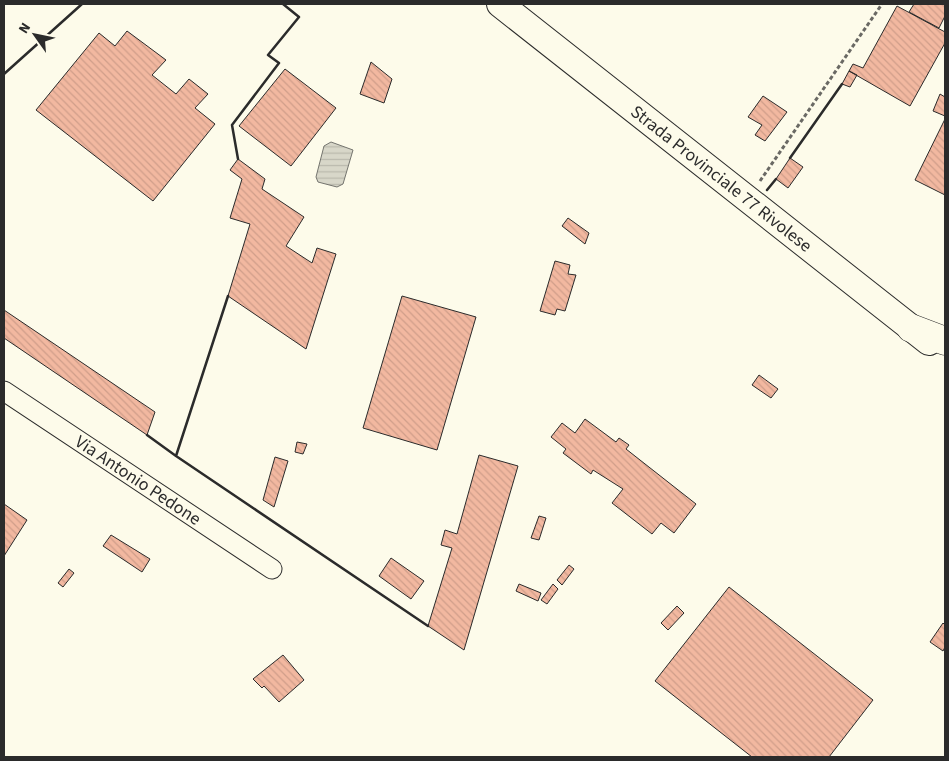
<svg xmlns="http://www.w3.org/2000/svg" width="949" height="761" font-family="'Source Sans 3',sans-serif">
<defs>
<pattern id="water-rules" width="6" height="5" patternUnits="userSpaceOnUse" patternTransform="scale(1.25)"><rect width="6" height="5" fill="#d8d7c9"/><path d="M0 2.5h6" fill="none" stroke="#bab9ad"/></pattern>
<pattern id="building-back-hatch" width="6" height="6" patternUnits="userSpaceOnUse" patternTransform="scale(1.25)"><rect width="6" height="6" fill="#f2b8a0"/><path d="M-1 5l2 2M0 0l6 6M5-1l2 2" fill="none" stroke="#d09e8a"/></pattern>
</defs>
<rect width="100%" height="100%" fill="#fdfbea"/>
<!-- water -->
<path fill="url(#water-rules)" stroke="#74746e" d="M331,142L353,150L343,184L337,187L318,182L316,177L324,146Z"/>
<!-- building -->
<path fill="url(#building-back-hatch)" stroke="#2b2b2b" d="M914,4H945V16L939,28L909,12Z
M897,6L945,32V43L910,106L849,71L853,64L863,68Z
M127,31L166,60L152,75L176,94L189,79L208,94L195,108L215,124L153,201L36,110L99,33L115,46Z
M371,62L392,79L384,103L360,94Z
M285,69L336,108L291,166L239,126Z
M849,71L857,75L850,87L842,84Z
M940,94L945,97V116L933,111Z
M763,96L787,112L765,141L755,135L762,125L748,117Z
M945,119V195L915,180Z
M790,158L803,167L788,188L776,179Z
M238,159L265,179L262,189L304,217L286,246L312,263L317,248L336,254L306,349L228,296L250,224L230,218L242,179L230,170Z
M568,218L589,233L585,244L562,226Z
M555,261L570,265L568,274L576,275L565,311L557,309L555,315L540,311Z
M402,296L476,317L437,450L363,428Z
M4,310L155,412L147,435L4,338Z
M759,375L778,389L771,398L752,385Z
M585,419L616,442L619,438L629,445L626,449L696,504L674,533L661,523L652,534L612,503L623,489L593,470L591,474L563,453L566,449L551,437L562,423L575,433Z
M297,442L307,444L303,454L295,452Z
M479,455L518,466L464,650L428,626L452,548L441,545L445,530L457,534Z
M275,457L288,461L274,507L263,500Z
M4,504L27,520L4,556Z
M539,516L546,518L539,540L531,538Z
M111,535L150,559L142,572L103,546Z
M391,558L424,581L411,599L379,576Z
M569,565L574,569L562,585L557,580Z
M69,569L74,573L63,587L58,583Z
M519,584L541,593L538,601L516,591Z
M553,584L558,589L547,604L541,600Z
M729,587L873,700L829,757H752L655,681Z
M677,606L684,613L668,630L661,623Z
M943,623L945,625V647L943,651L930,642Z
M283,655L304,680L279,702L264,686L262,688L253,679Z"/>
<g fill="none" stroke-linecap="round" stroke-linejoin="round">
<!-- minor casing -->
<g stroke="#2b2b2b" stroke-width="21">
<g id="minor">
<path id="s1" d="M4,391L272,569"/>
</g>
</g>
<!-- secondary casing -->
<g stroke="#2b2b2b" stroke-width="28">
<g id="secondary">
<path id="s2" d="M500,4L929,342"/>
</g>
</g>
<!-- trunk casing -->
<g stroke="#2b2b2b" stroke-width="29">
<path id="trunk" d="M911,328L945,341"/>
</g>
<!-- path -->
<path stroke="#6a6964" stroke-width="3" stroke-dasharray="4 2.5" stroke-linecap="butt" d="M760,181L882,4"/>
<!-- minor -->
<use href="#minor" stroke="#fdfbea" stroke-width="19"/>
<!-- secondary -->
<use href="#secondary" stroke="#fdfbea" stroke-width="26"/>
<!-- trunk -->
<use href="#trunk" stroke="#fdfbea" stroke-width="28"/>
<!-- wall -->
<path stroke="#2b2b2b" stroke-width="2.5" d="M4,74L82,4
M790,158L842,84
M238,159L232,125L279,63L268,55L299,17L283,4
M767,190L776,179
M147,435L176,456L228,296
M176,456L428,626"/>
</g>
<g text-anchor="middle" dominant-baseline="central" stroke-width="4" stroke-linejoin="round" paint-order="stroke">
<!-- street labels -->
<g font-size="18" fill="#2b2b2b" stroke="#fdfbea">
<text stroke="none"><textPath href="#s2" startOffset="282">Strada Provinciale 77 Rivolese</textPath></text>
<text stroke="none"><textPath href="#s1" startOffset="161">Via Antonio Pedone</textPath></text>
</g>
</g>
<!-- border -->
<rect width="949" height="761" fill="none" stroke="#2b2b2b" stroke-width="10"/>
<!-- north arrow -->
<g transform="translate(35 35) rotate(303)" stroke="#fdfbea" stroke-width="4" paint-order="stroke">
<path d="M0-4L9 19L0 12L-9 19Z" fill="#2b2b2b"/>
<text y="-8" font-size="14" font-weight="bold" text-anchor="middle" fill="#2b2b2b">N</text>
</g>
</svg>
